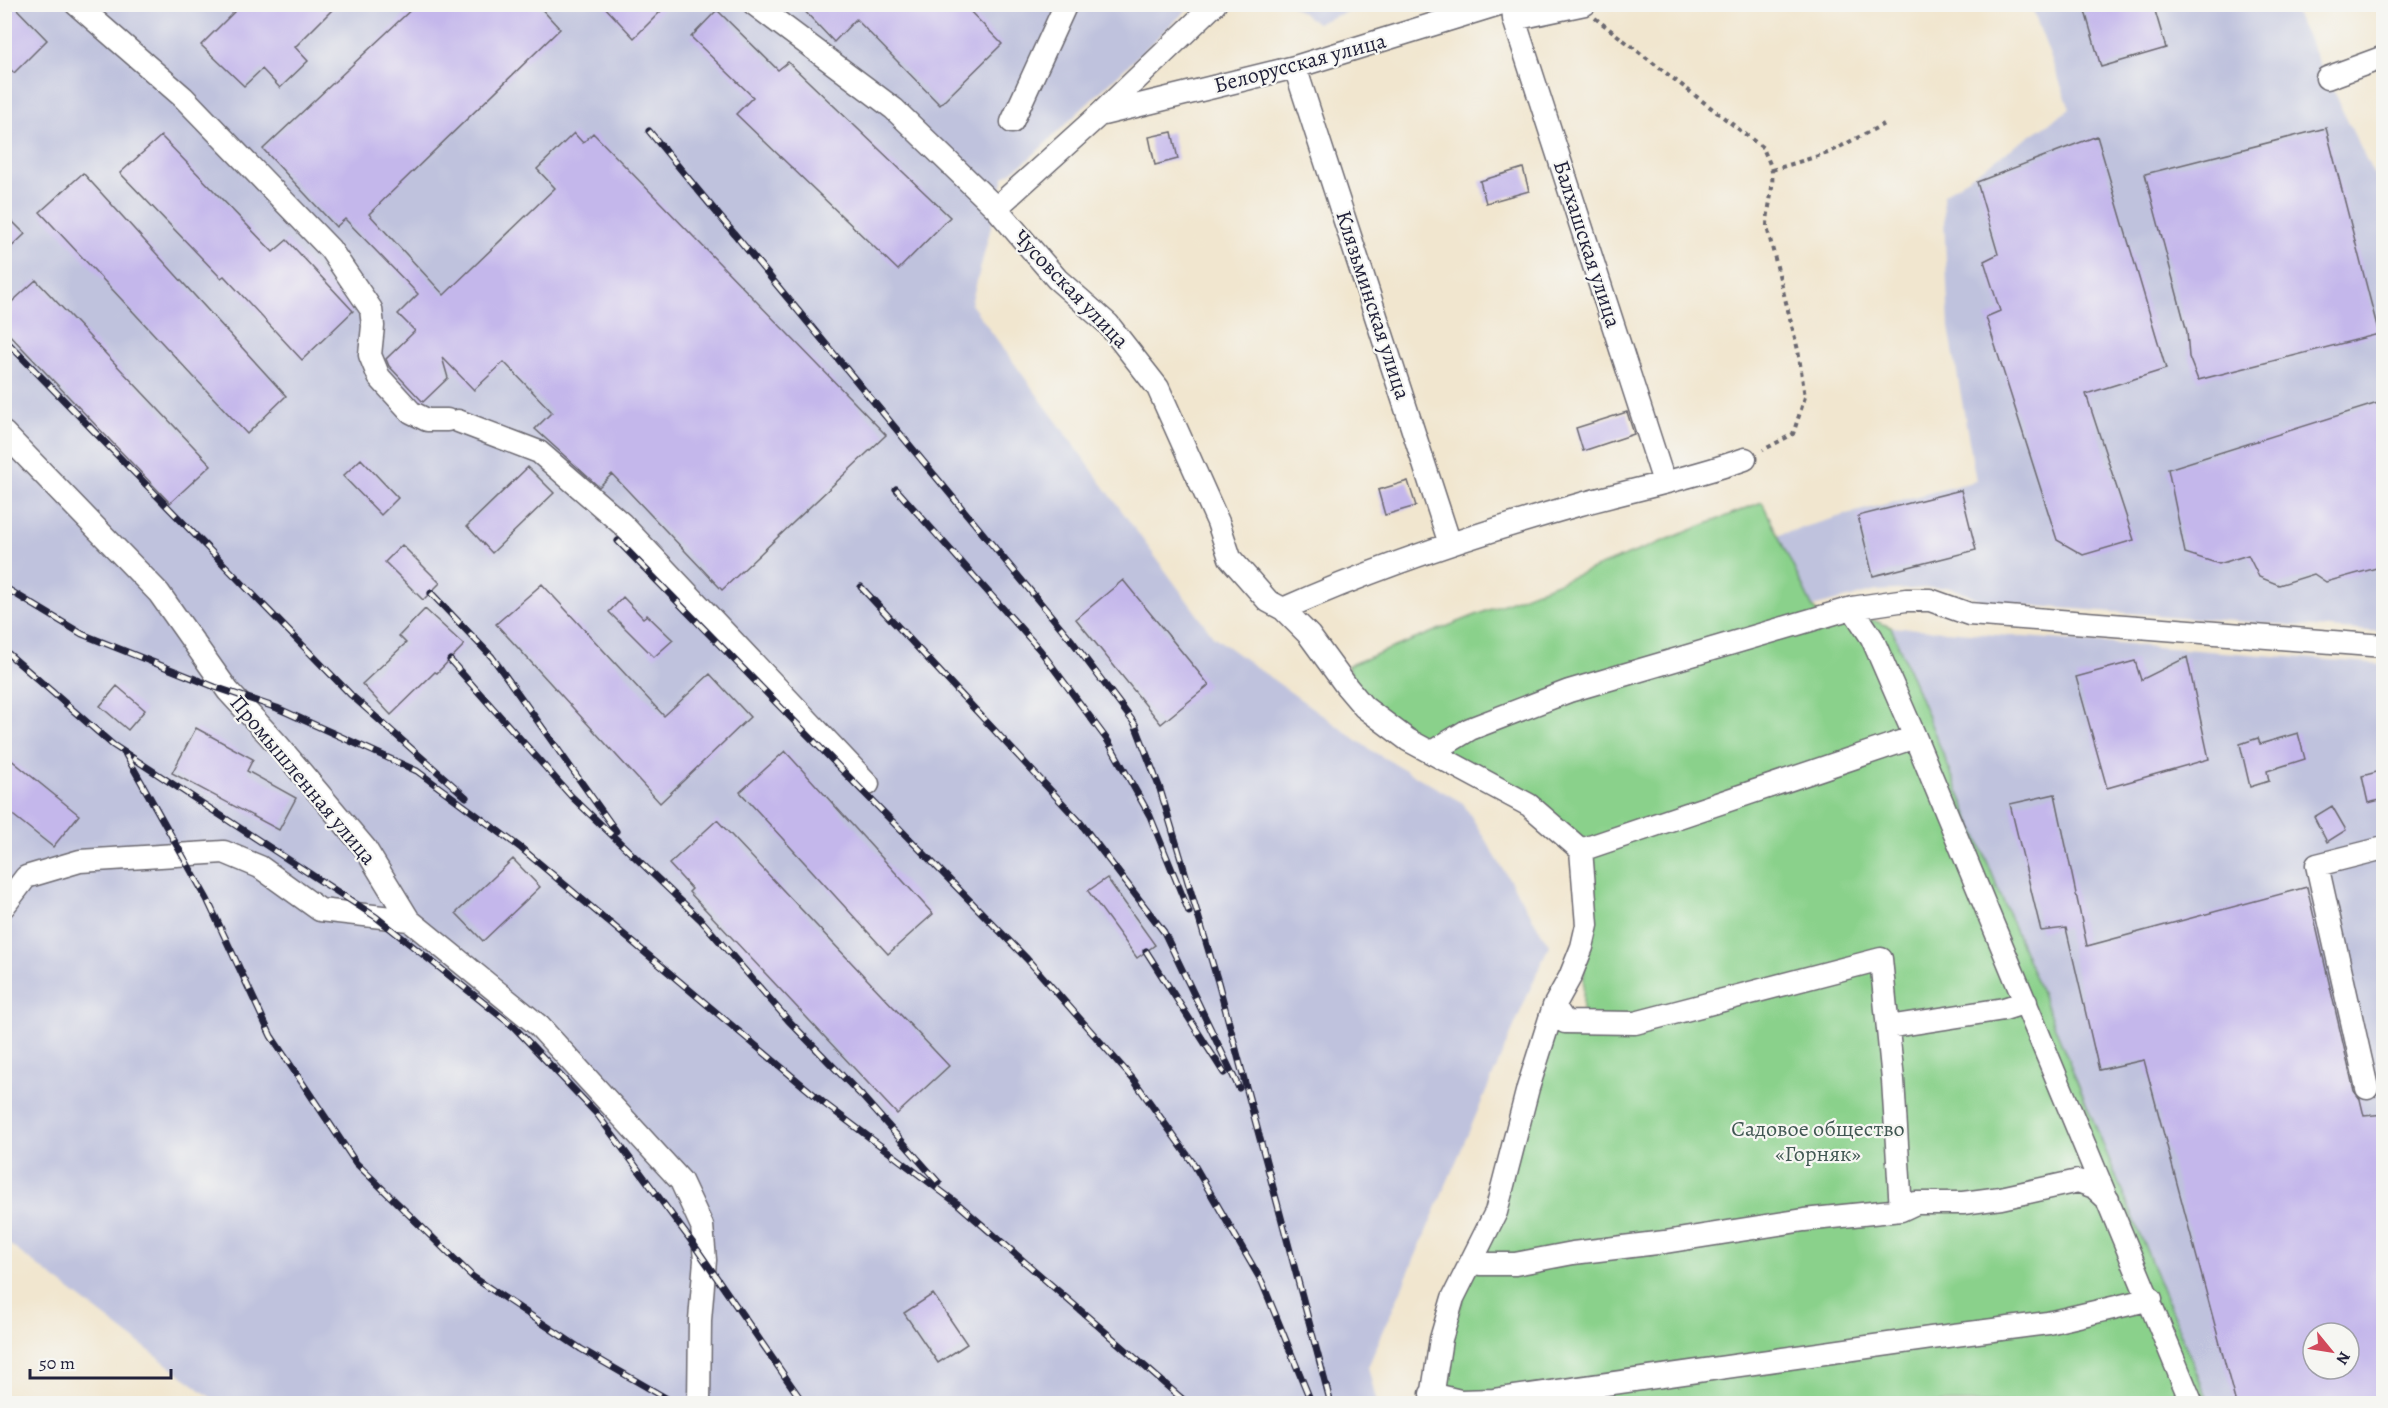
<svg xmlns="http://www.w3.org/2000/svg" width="2388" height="1408" font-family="Alegreya,serif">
<rect width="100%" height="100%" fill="#f6f6f2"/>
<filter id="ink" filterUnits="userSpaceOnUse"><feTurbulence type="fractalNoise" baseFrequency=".0167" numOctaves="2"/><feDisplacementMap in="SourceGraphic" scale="12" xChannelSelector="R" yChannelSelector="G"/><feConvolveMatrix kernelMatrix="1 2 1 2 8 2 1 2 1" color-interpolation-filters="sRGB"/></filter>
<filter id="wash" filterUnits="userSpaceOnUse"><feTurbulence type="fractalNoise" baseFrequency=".008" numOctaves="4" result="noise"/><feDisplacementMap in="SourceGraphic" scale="24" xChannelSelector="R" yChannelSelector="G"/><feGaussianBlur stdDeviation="1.35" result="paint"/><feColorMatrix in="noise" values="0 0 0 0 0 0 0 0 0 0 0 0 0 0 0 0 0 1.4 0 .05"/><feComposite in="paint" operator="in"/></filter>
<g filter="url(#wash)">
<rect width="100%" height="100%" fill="#f1e6cf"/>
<!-- industrial -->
<path fill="#bfc2dd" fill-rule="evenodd" d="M4,5H1192L1029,159L1004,177L971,304L1213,636L1372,751L1463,803L1549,945L1368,1367L1377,1403H218L5,1241Z
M1291,5H1365L1317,23Z
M2031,5H2290L2295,13L2383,194V632L1983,602L1967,593L1946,587L1876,591L1812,607L1778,535L1855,512L1976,481L1949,327L1943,195L2070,109Z
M1891,627L2383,664V1403H2209ZM2313,1333H2349V1369H2313Z"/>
<!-- green -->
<path fill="#8ad18b" stroke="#567a63" stroke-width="1.5" d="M1762,502L1812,606L1821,619L1855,613L1891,627L2209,1403H1435L1438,1377L1549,1025L1582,1028L1587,885L1581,850L1419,739L1358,689L1347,666Z"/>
<g id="blocks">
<!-- building -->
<path fill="#c4b7eb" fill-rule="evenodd" d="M4,4H12L47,40L14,73L4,63Z
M242,4H338L295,47L308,61L280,88L262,69L244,86L201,45Z
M417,4H537L560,29L369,214L444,295L555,188L537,169L574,133L583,143L593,133L886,435L722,590L612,474L599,487L535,429L552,412L504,362L474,390L442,357L448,378L423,402L389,366L386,359L415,331L398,314L418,294L345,219L336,227L263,149Z
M602,4H668L634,38Z
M798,4H963L1002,44L940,105L856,19L834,42Z
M2083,4H2153L2166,48L2101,67Z
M717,10L778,70L788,62L950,217L898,270L736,114L753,97L691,37Z
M2326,128L2379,334L2198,380L2189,357L2187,332L2145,174Z
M1172,132L1178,159L1155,165L1149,137Z
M161,136L273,252L287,240L353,311L302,360L224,276L221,278L120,173Z
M2097,136L2166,369L2086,394L2134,540L2083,555L2057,540L1986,317L2000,311L1984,261L1998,254L1977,182Z
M1523,168L1529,191L1486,203L1480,181Z
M83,173L286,396L247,434L40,212Z
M4,213L25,234L4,254Z
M36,280L211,465L170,503L4,329V309Z
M2384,401V566L2326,582L2314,574L2279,585L2259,577L2248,555L2219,564L2185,553L2168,469Z
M1627,412L1634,434L1583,451L1576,428Z
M361,459L398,498L381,515L343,476Z
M528,467L554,493L492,553L467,526Z
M1408,481L1416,506L1385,515L1378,490Z
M1961,490L1976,550L1873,576L1858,516Z
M402,545L440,583L423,600L385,562Z
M1123,580L1209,685L1161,724L1076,619Z
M542,584L664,716L710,674L750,717L660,803L496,624Z
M623,597L643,618L647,615L673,640L654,657L609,612Z
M425,609L464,645L437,673L435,672L391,715L362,684L406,643L399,636Z
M2187,657L2209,759L2107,788L2076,677L2135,661L2141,680Z
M117,686L145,710L128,730L100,706Z
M196,728L253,759L247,771L296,798L279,830L172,773Z
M2298,733L2305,759L2267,771L2269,781L2250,787L2240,744L2258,738L2260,744Z
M785,751L933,914L888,954L740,792Z
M4,754L79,815L53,847L4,808Z
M2384,770V799L2368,803L2362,776Z
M2055,794L2087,946L2307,887L2354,1091L2360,1099L2364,1116L2384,1114V1404H2236L2144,1060L2099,1070L2066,928L2041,931L2010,804ZM2313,1333H2349V1369H2313Z
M2332,806L2346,830L2327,842L2314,817Z
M717,820L949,1066L897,1114L689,892L692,889L669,864Z
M513,859L540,887L483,941L456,913Z
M1107,878L1155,945L1137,958L1088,891Z
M933,1294L967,1344L938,1363L904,1313Z"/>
</g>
</g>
<g filter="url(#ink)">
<use href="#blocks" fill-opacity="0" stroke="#6a676f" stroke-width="1.5"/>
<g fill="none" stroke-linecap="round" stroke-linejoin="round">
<!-- minor casing -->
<g stroke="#6a676f" stroke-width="25">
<path id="minor" d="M76,4L183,97L330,249L371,309L373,326L370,355L379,377L411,412L427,420H447
M754,4L894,109L996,208L1057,279L1108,324L1158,388L1218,522L1230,558L1268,601L1283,609L1309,635L1347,687L1364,707L1408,740L1529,805L1581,850L1587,925L1582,947L1570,977L1554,1006L1528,1088L1496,1212L1453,1298L1441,1339L1431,1404
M1513,4L1514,19L1664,482
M1514,19L1585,4
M1295,67L1450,544
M2327,78L2384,57
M1099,115L1295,67L1499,4
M1012,122L1066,4
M996,208L1099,115L1215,4
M458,421L539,452L622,524L868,784
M4,433L159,593L228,691L279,746L365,848L409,920L539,1026L681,1181L702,1226L705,1260L700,1320L699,1404
M1852,608L1872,638L1915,737L2192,1404
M1283,609C1377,567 1475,534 1574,506C1631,490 1689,479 1745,459
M1432,752L1470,729L1569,691L1852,608L1906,600H1930L1969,614L2384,646
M1581,850L1915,737
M4,906L26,877L80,861L224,852L260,867L320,910L409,920
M1554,1006L1565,1022L1635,1023L1881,959L1893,1080L1901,1210
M1888,1027L2004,1009L2026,1002
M2367,1088L2317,865L2384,848
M1473,1259L1480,1264H1515L1573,1253L1665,1242L1804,1220L1901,1210L1916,1203H1963L2001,1198L2078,1181L2094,1187L2108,1200
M1431,1394L1460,1401L1494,1400L1931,1338L2048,1323L2151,1299"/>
</g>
<!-- path -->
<path stroke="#6a676f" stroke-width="4" stroke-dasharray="4.5 4.5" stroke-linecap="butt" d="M1595,18L1763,148C1766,156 1771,164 1772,172C1774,191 1767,208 1767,227L1798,350L1805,397L1793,434L1763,450
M1772,170L1828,153L1884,124"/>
<!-- minor -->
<use href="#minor" stroke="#fff" stroke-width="22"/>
<!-- rail casing -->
<g stroke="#22223b" stroke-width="7">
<path id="rail" d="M649,131L1072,641L1135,724L1160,789L1218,982L1331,1404
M10,345L351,695L466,797
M896,489L1040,650L1108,741L1150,816L1189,912
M618,541L1027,959L1133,1079L1193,1163L1262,1282L1312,1404
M4,587L82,634L215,687L277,708L417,771L521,848L825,1104L958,1204L1188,1404
M861,587L1079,821L1164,932L1239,1088
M431,593L492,657L616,831
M4,650L113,745L376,917L514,1027L597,1114L692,1242L804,1404
M450,660L571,796L701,920L788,1020L862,1096L939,1183
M126,755L207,899L271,1036L356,1163L473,1277L581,1349L676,1404
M1146,951L1224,1073"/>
</g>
<!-- rail -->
<use href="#rail" stroke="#f6f6f2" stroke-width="4.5" stroke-dasharray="14" stroke-linecap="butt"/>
</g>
</g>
<g text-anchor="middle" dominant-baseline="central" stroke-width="4.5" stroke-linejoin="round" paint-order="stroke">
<!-- street labels -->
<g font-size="22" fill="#22223b" stroke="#f6f6f2">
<text transform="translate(1300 63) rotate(-15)">Белорусская улица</text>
<text transform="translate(1587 244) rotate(72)">Балхашская улица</text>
<text transform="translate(1071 289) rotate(46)">Чусовская улица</text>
<text transform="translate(1373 305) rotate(72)">Клязьминская улица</text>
<text transform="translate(303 780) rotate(50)">Промышленная улица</text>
</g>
<!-- park labels -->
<g font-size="22" fill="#415753" stroke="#f6f6f2">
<text x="1818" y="1129">Садовое общество<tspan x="1818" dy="25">«Горняк»</tspan></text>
</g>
</g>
<!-- margin -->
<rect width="2388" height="1408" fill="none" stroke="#f6f6f2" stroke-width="24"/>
<!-- north arrow -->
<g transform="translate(2331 1351) rotate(120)"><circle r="28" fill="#f6f6f2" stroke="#a1a1a9" stroke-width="1.5"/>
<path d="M0-4.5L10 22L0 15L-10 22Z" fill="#d1495b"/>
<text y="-9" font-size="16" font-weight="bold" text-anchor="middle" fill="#22223b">N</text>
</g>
<!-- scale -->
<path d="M30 1369v9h141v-9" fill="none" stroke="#22223b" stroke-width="3"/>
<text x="39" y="1369" font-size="18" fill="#22223b" stroke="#f6f6f2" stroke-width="4.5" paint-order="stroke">50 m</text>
</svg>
